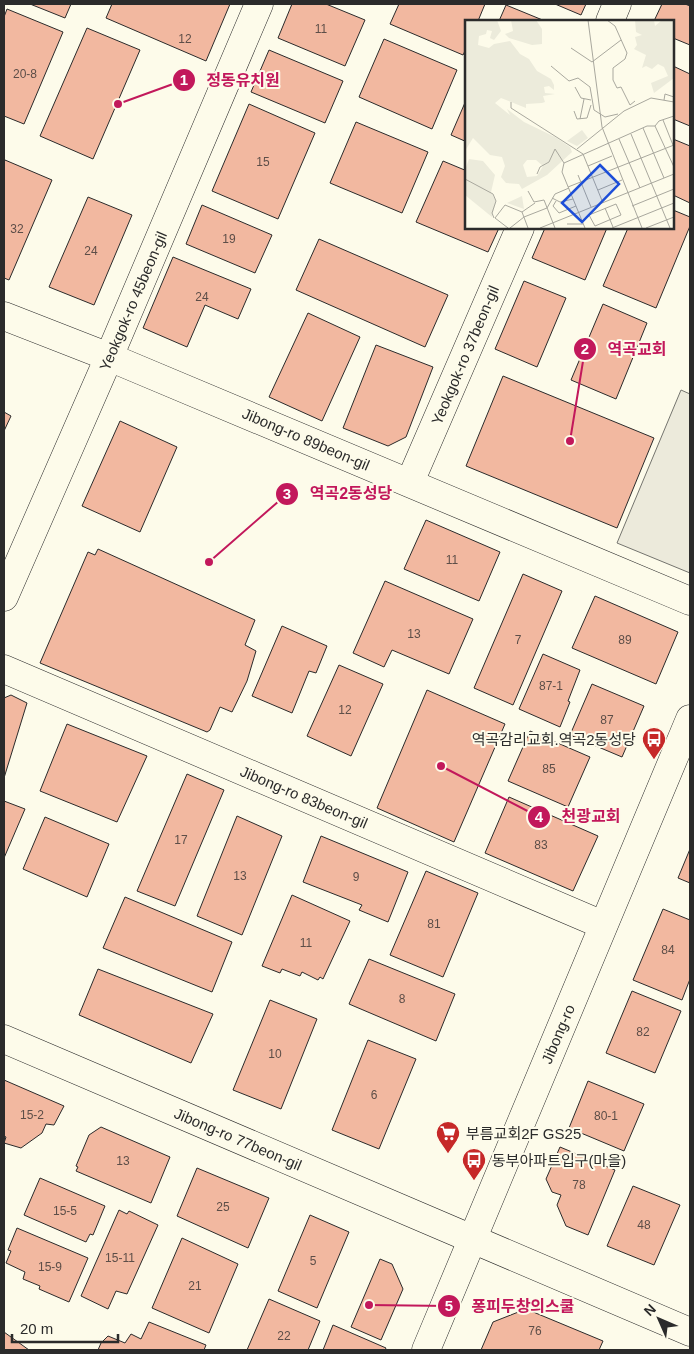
<svg xmlns="http://www.w3.org/2000/svg" width="694" height="1354" font-family="Helvetica,'Noto Sans KR',sans-serif">
<rect width="100%" height="100%" fill="#fdfbea"/>
<!-- parking -->
<path fill="#eceadb" stroke="#74746e" d="M681,390L690,394V573L617,543Z"/>
<!-- building -->
<path fill="#f2b8a0" stroke="#2b2b2b" d="M30,4H71L65,18Z
M112,4H230L206,61L106,18Z
M292,4H326L365,20L345,66L278,38Z
M399,4H485L478,21H467V47L463,55L390,24Z
M555,4H586L581,15Z
M662,4H685L690,6V45L673,38V21H654Z
M506,5L545,21H499Z
M7,9L63,32L24,124L4,116V17Z
M87,28L140,50L93,159L40,136Z
M384,39L457,70L432,129L359,97Z
M269,50L343,81L325,123L251,92Z
M673,66L690,74V126L673,119Z
M467,98V142L451,135Z
M249,104L315,133L278,219L212,191Z
M356,122L428,152L402,213L330,183Z
M673,139L690,146V203L673,195Z
M5,160L52,180L9,280L4,278V163Z
M443,161L467,171V228H499L488,252L416,222Z
M88,197L132,215L94,305L49,287Z
M202,205L272,235L255,273L186,244Z
M673,210L690,217V226L656,308L603,286L628,228H673Z
M545,228H607L585,280L532,258Z
M319,239L448,295L425,347L296,290Z
M173,257L251,289L238,319L205,305L187,347L143,328Z
M524,281L566,298L537,367L495,349Z
M603,304L647,323L616,399L571,380Z
M308,313L360,337L322,421L269,397Z
M376,345L433,367L406,437L388,446L343,428Z
M503,376L654,438L617,528L466,466Z
M4,412L11,416L4,431Z
M120,421L177,447L140,532L82,506Z
M426,520L500,552L479,601L404,569Z
M98,549L255,620L245,645L256,651L247,681L232,712L220,707L210,730L207,732L40,663L88,552L95,555Z
M523,574L562,591L513,705L474,688Z
M385,581L473,619L449,674L392,650L384,667L353,653Z
M595,596L678,632L656,684L572,648Z
M282,626L327,646L316,673L309,671L292,713L252,696Z
M543,654L580,670L568,701L570,702L560,727L519,709Z
M339,665L383,684L351,756L307,736Z
M592,684L644,706L622,757L570,735Z
M427,690L505,724L454,842L377,808Z
M11,695L27,703L4,778V698Z
M67,724L147,756L117,822L40,791Z
M530,731L590,757L568,807L508,781Z
M187,774L224,790L175,906L137,891Z
M509,797L598,836L573,891L485,853Z
M4,801L25,809L4,858Z
M237,816L282,836L242,935L197,916Z
M45,817L109,844L87,897L23,869Z
M321,836L408,872L388,922L359,910L362,905L303,882Z
M690,849V883L678,878Z
M426,871L478,893L443,977L390,955Z
M292,895L350,921L323,979L320,977L318,980L302,972L300,976L282,969L280,973L262,966Z
M125,897L232,942L212,992L103,948Z
M663,909L690,920V979L682,1000L633,980Z
M369,959L455,994L436,1041L349,1004Z
M98,969L213,1014L191,1063L79,1015Z
M632,991L681,1011L655,1073L606,1053Z
M270,1000L317,1019L281,1109L233,1090Z
M368,1040L416,1059L379,1149L332,1130Z
M4,1080L64,1106L54,1125L46,1124L42,1133L21,1148L4,1143L6,1137L4,1136Z
M588,1081L644,1104L624,1151L569,1128Z
M101,1127L170,1157L151,1203L76,1171L78,1167L76,1166L89,1135Z
M560,1147L615,1170L588,1235L566,1226L557,1205L561,1195L552,1192L546,1179Z
M197,1168L269,1198L248,1248L177,1216Z
M40,1178L105,1206L93,1235L90,1234L86,1242L24,1215Z
M633,1186L680,1205L654,1265L607,1246Z
M119,1210L127,1214L129,1211L158,1225L127,1294L116,1291L108,1309L81,1296Z
M310,1215L349,1232L317,1308L278,1291Z
M17,1228L88,1258L69,1302L39,1289L40,1286L23,1279L25,1272L6,1263L11,1251L8,1250Z
M182,1238L238,1264L209,1333L152,1308Z
M380,1259L392,1264L403,1289L381,1340L351,1327Z
M269,1299L320,1321L308,1350H247Z
M526,1309L603,1341L599,1350H481L493,1322Z
M149,1322L206,1345L204,1350H98L101,1343L108,1336L125,1343L131,1334L141,1339Z
M333,1325L386,1348L385,1350H323Z
M4,1332L29,1350H4Z"/>
<g fill="none" stroke-linecap="round" stroke-linejoin="round">
<!-- street casing -->
<g stroke="#2b2b2b" stroke-width="29">
<path id="street" d="M610,21L617,4
M4,316L109,357L690,601
M410,482L520,228
M4,597L109,357L259,4
M4,669L603,925"/>
</g>
<!-- secondary casing -->
<g stroke="#2b2b2b" stroke-width="29">
<path id="secondary" d="M4,1039L690,1332
M426,1350L690,719"/>
</g>
<!-- street -->
<use href="#street" stroke="#fdfbea" stroke-width="28"/>
<!-- secondary -->
<use href="#secondary" stroke="#fdfbea" stroke-width="28"/>
</g>
<!-- icons -->
<defs>
<g id="bus-pin" transform="scale(1.25)"><path d="M0 17L-7.5 6A9.5 9.5 0 1 1 7.5 6Z" fill="#c62828" stroke="#fdfbea"/><path d="M-5-6H5V4H4V6H2V4H-2V6H-4V4H-5ZM-3.5-4V0h7V-4ZM-3.5 1.2v1.5H-2V1.2ZM2 1.2v1.5H3.5V1.2Z" fill="#fff"/></g>
<g id="supermarket-pin" transform="scale(1.25)"><path d="M0 17L-7.5 6A9.5 9.5 0 1 1 7.5 6Z" fill="#c62828" stroke="#fdfbea"/><path d="M-6-5.5h2.5l.6 2H6L4.5 2H-2.5L-4.4-4H-6ZM-1.5 3.2a1.3 1.3 0 1 0 .1 0ZM3 3.2a1.3 1.3 0 1 0 .1 0Z" fill="#fff"/></g>
</defs>
<g fill-rule="evenodd">
<use href="#bus-pin" x="654" y="739"/>
<use href="#supermarket-pin" x="448" y="1133"/>
<use href="#bus-pin" x="474" y="1160"/>
</g>
<g text-anchor="middle" dominant-baseline="central" stroke-width="4" stroke-linejoin="round" paint-order="stroke">
<!-- number labels -->
<g font-size="12" fill="#5d4e48">
<text x="321" y="29">11</text>
<text x="185" y="39">12</text>
<text x="25" y="74">20-8</text>
<text x="263" y="162">15</text>
<text x="17" y="229">32</text>
<text x="229" y="239">19</text>
<text x="91" y="251">24</text>
<text x="202" y="297">24</text>
<text x="452" y="560">11</text>
<text x="414" y="634">13</text>
<text x="518" y="640">7</text>
<text x="625" y="640">89</text>
<text x="551" y="686">87-1</text>
<text x="345" y="710">12</text>
<text x="607" y="720">87</text>
<text x="549" y="769">85</text>
<text x="181" y="840">17</text>
<text x="541" y="845">83</text>
<text x="240" y="876">13</text>
<text x="356" y="877">9</text>
<text x="434" y="924">81</text>
<text x="306" y="943">11</text>
<text x="668" y="950">84</text>
<text x="402" y="999">8</text>
<text x="643" y="1032">82</text>
<text x="275" y="1054">10</text>
<text x="374" y="1095">6</text>
<text x="32" y="1115">15-2</text>
<text x="606" y="1116">80-1</text>
<text x="123" y="1161">13</text>
<text x="579" y="1185">78</text>
<text x="223" y="1207">25</text>
<text x="65" y="1211">15-5</text>
<text x="644" y="1225">48</text>
<text x="120" y="1258">15-11</text>
<text x="313" y="1261">5</text>
<text x="50" y="1267">15-9</text>
<text x="195" y="1286">21</text>
<text x="535" y="1331">76</text>
<text x="284" y="1336">22</text>
</g>
<!-- street labels -->
<g font-size="15" fill="#2b2b2b" stroke="#fdfbea">
<text transform="translate(133 301) rotate(-67)">Yeokgok-ro 45beon-gil</text>
<text transform="translate(465 355) rotate(-67)">Yeokgok-ro 37beon-gil</text>
<text transform="translate(306 439) rotate(23)">Jibong-ro 89beon-gil</text>
<text transform="translate(304 797) rotate(23)">Jibong-ro 83beon-gil</text>
<text transform="translate(558 1034) rotate(-67)">Jibong-ro</text>
<text transform="translate(238 1139) rotate(23)">Jibong-ro 77beon-gil</text>
</g>
<!-- poi labels -->
<g font-size="15" fill="#2b2b2b" stroke="#fdfbea" text-anchor="start">
<text x="636" y="739" text-anchor="end">역곡감리교회.역곡2동성당</text>
<text x="466" y="1133">부름교회2F GS25</text>
<text x="492" y="1160">동부아파트입구(마을)</text>
</g>
</g>
<!-- overview -->
<g transform="translate(465 20)">
<rect width="209" height="209" fill="#fdfbea"/>
<path d="M0,0H32L36,11L29,20L25,18L27,11L22,10L21,14L14,16L13,25L24,28L29,24L45,21L55,34L64,39L72,51L86,59L89,65V70L84,66L79,67L80,73L90,74L78,76L80,82L77,83L61,84V88L36,78L30,83L45,95L42,89L59,102L90,117L105,127L107,132L82,155L57,169L54,164L41,163L36,157L40,146L37,137L25,135L8,118L0,131ZM62,140H71L78,146L72,156L62,157L58,145ZM46,0H71L77,9V24L67,25L44,18L40,14L48,11ZM170,0H189L190,6L197,0H209V58L189,73L186,63L203,56L199,47L193,44L187,49L181,46L177,48L181,35L169,29L172,25L170,17L177,15L171,12ZM117,110L123,118L112,126L102,121ZM4,139L18,141L30,155L26,172L31,181L27,197L0,175V150ZM57,176L59,189L42,183Z" fill="#ecebdb" fill-rule="evenodd"/>
<path fill="none" stroke="#a9a89e" stroke-width="1" d="M123,0L137,107L177,208M142,0L150,6L162,33L160,39L148,48V60L152,68L156,67L165,85L170,81M106,28L127,42L156,20M86,46L104,61L113,58L125,67L129,90L140,97L153,94M110,67L116,78L126,80M199,80L200,74L209,77M46,82V88L118,134L138,183M109,91L112,99L122,98L126,85M115,99L119,79M198,100L208,125M190,106L209,147M190,106L194,101L209,96M178,108L199,158M166,114L205,208M154,119L175,168M112,129L159,91L186,78L209,82M99,143L182,106H190M99,143L97,152L120,208M123,146L147,136M72,154L75,147L84,142L90,129L99,143M113,155L126,187M0,159L28,174L31,181L27,193L29,198M103,167L209,125M133,170L157,160M63,171L69,182L79,180L90,208M87,178L95,182L108,179M91,181L88,186L94,193M151,184L156,195L130,206L124,195ZM167,186L209,169M82,188L90,174L104,168M140,188L148,207M57,192L70,183M94,193L111,186M102,204H118M43,208L30,198L40,185L57,192L63,208M45,208L59,197L82,188M75,208L209,154M147,208L209,183M181,208L209,197"/>
<path fill="#1d4ed8" fill-opacity="0.15" stroke="#1d4ed8" stroke-width="2.5" d="M135,145L154,164L117,202L97,183Z"/>
<rect width="209" height="209" fill="none" stroke="#2b2b2b" stroke-width="2.5"/>
</g>
<!-- callouts -->
<path fill="none" stroke="#c2185b" stroke-width="2" d="M118 104L184 80M570 441L585 349M209 562L287 494M441 766L539 817M369 1305L449 1306"/>
<g fill="#c2185b" stroke="#fdfbea" stroke-width="2">
<circle cx="118" cy="104" r="5"/>
<circle cx="570" cy="441" r="5"/>
<circle cx="209" cy="562" r="5"/>
<circle cx="441" cy="766" r="5"/>
<circle cx="369" cy="1305" r="5"/>
<circle cx="184" cy="80" r="12"/>
<circle cx="585" cy="349" r="12"/>
<circle cx="287" cy="494" r="12"/>
<circle cx="539" cy="817" r="12"/>
<circle cx="449" cy="1306" r="12"/>
</g>
<g font-size="15" text-anchor="middle" font-weight="bold" fill="#fff">
<text x="184" y="85">1</text>
<text x="585" y="354">2</text>
<text x="287" y="499">3</text>
<text x="539" y="822">4</text>
<text x="449" y="1311">5</text>
</g>
<g font-size="16" text-anchor="middle" font-weight="bold" fill="#c2185b" stroke="#fdfbea" stroke-width="4" stroke-linejoin="round" paint-order="stroke">
<text x="243" y="86">정동유치원</text>
<text x="637" y="355">역곡교회</text>
<text x="351" y="499">역곡2동성당</text>
<text x="591" y="822">천광교회</text>
<text x="523" y="1312">퐁피두창의스쿨</text>
</g>
<!-- border -->
<rect width="694" height="1354" fill="none" stroke="#2b2b2b" stroke-width="10"/>
<!-- north arrow -->
<g transform="translate(659 1319) rotate(315)" stroke="#fdfbea" stroke-width="4" paint-order="stroke">
<path d="M0-4L9 19L0 12L-9 19Z" fill="#2b2b2b"/>
<text y="-8" font-size="14" font-weight="bold" text-anchor="middle" fill="#2b2b2b">N</text>
</g>
<!-- scale -->
<path d="M12 1334v8h106v-8" fill="none" stroke="#2b2b2b" stroke-width="2.5"/>
<text x="20" y="1334" font-size="15" fill="#2b2b2b" stroke="#fdfbea" stroke-width="4" paint-order="stroke">20 m</text>
</svg>
